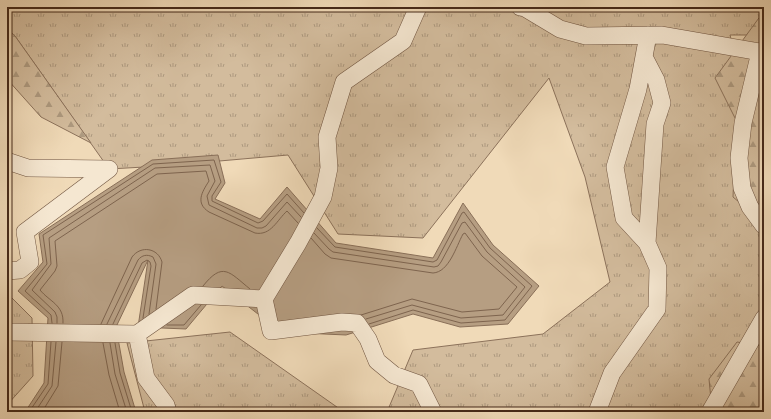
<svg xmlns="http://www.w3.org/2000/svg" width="771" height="419" font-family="'Sorts Mill Goudy',serif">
<defs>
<pattern id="grass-tufts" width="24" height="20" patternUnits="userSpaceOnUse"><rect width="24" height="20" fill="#d3bc9d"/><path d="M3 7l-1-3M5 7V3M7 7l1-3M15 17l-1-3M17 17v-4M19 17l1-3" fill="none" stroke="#ad997f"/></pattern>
<pattern id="forest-firs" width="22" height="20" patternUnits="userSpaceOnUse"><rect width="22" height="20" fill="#d3bc9d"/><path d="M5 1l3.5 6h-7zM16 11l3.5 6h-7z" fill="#ad997f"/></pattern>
</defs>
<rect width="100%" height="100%" fill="#f0dab8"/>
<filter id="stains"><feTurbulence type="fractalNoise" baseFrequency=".005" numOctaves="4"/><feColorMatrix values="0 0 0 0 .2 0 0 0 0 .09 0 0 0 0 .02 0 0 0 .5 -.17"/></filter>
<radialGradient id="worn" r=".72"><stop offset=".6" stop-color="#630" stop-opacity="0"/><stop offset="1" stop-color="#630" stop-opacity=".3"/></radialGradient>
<!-- grass -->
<path fill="url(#grass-tufts)" stroke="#8c725b" d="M7,7H764V35H730L764,156V381L737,412H387L413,350L543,334L610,282L585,177L549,78L423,238L338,234L288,155L162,166L109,169L15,36L7,29Z
M7,293L32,318L33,376L7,405Z
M230,332L344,412H145L127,343Z"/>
<!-- forest -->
<path fill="url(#forest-firs)" stroke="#8c725b" d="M764,11V223L733,197L736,120L715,78Z
M7,29L15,36L91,143L41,117L7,79Z
M737,342L764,346V412H704L711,400L709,379Z"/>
<!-- water -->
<path fill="#b69e82" stroke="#896f58" d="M218,155L225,183L215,199L260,219L287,187L336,243L433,258L463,203L493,245L539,286L508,324L460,327L413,314L346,335L281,332L222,286L186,329L138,327L148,260L116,327L124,372L136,412H25L44,383L48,318L18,291L43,262L39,234L152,160Z"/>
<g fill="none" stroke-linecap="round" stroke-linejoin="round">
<!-- shore -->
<path stroke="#7e644e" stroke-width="1" d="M317,228L335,247L433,262L437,260L462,213L464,212L490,248L532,286L505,320L461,323L413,310L369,324
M314,233L329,249L333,252L434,267L438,266L441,262L462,223L465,222L487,252L525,287L503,315L461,318L412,305L366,319
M311,238L325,254L331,258L433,273C449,272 456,247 463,234L465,233L482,256L517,287L499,309L462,312L412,299L361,315
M203,286C223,261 229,272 250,289
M52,323L51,315L25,291L47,264L43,235L153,164L214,160L221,182L212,196V201L258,223L263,221L287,194L304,213
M57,323V317L55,312L32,290L51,264L49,238L155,168L210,165L215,181L207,196L209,205L257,228H262L266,226L287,202L301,217
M63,323C64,305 50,302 40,290L55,271L57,266L55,241L157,174L206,171L209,181C202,192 195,203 209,212L255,233C271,236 277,220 287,211L298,223
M101,324L132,257C141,245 158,248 162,262L156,309
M107,324L138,260C142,255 147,254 153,257L156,264L149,314
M113,324L142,263L147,260L150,262L151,266L143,318
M167,325H184L201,305
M103,343L109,375L120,412
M110,343L115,374L127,412
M115,343L120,373L132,412
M29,412L48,384L51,342
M35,412L52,386L56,342
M42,412L58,386L62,342"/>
<!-- minor casing -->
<g stroke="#705541" stroke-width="18">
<path id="minor" d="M520,7L525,8L560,29L586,36L662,35L760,52L764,50
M760,52L743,123L739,158L742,188L750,207L764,226
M644,57L656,80L662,103L655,124L647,243
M7,161L28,168L109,169L25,232L30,262L20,270L7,271
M264,299L298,243L323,197L329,168L327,137L344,82L403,41L418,7
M7,332L137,334
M168,412L166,405L146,378L137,334L193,295L264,299L271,331L342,322L357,323L368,339L377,361L394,375L419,384L433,412
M597,412L612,373L657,309L658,268L647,243L624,218L615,167L638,89L648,35
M710,412L764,318"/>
</g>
<!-- minor -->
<use href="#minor" stroke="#f5e7d1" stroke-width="17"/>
</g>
<!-- margin -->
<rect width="771" height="419" fill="none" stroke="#f0dab8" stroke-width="24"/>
<rect x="8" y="8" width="755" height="403" fill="none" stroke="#452919" stroke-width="2"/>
<rect x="12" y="12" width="747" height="395" fill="none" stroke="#452919"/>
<rect width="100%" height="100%" filter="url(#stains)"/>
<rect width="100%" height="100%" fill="url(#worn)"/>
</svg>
